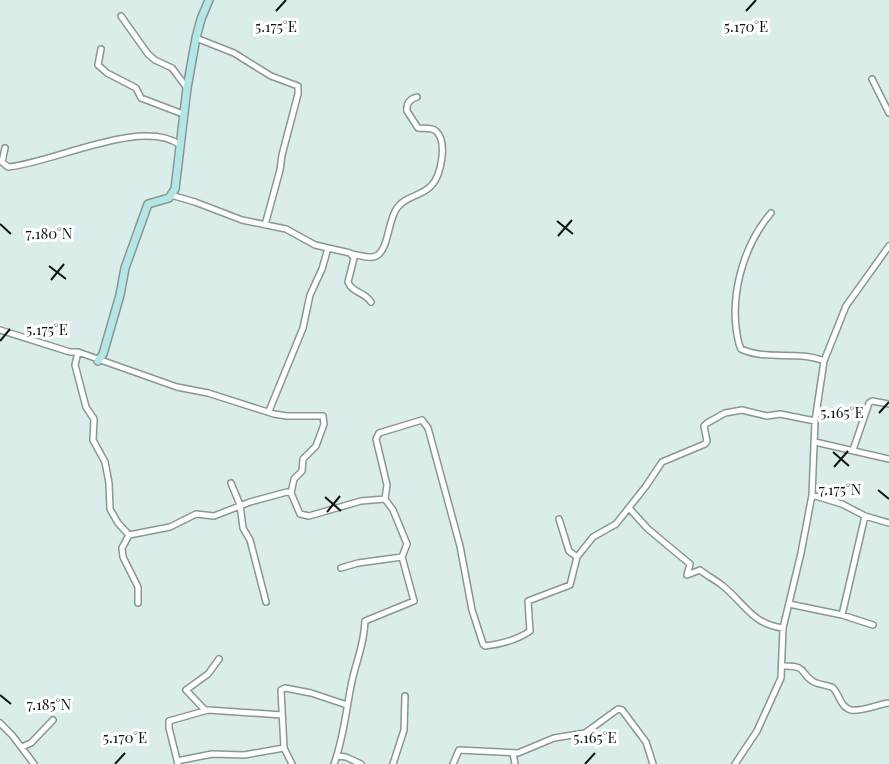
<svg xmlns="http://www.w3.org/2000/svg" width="889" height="764" font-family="'Playfair Display',serif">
<rect width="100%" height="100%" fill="#dbedeb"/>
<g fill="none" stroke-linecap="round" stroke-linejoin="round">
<!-- street casing -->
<g stroke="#879796" stroke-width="8">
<path id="street" d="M121,16L148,54L155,60L172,68L187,88
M196,38L234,53L271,76L298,86V94L282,155L280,170L265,225
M101,49L98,65L107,73L136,88L141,98L183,114
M872,79L889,113
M5,148L2,162L8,167C53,163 142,117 180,145
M171,195L195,202L242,220L286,229L315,245L350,253L354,258L348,282C352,293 365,292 371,302
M771,213C742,247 728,300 739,344L741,349C767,361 798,350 824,361
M352,254C359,255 372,260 378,255C389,246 388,220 397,208C405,196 422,196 431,186C441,176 448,142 436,131C431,127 424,129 418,128L407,111C406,103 410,99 417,97
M0,330L70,352H78L177,387L208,393L274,414L287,416H323L324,424L316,446L303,459L302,471L294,479L291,493
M78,352L75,365L86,407L94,419L93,440L105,462L109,483L110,509L118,523L129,535L170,527L196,514L214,516L250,502L287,492L291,493L300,514L309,516L361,501L385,499L393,510L407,544L402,557L414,601L365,621C364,646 357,658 352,681C346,709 344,737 334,764
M269,411L303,328L310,295L322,269L328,248
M815,442L889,459
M853,450L869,403L872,401L889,404
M231,483L240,505L243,528L250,540L266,602
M812,495L842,504L865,516L842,615
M385,499L387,485L376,439L379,433L422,420L428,428L460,546L472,610L483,644L485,646C502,644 517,640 530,631L528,601L570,585L577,557L593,537L616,524L646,486L662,462L705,444L707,441L704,426L707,423L725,413L742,410L767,416L780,414L815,421
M629,508L648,529L690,564L687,575L700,570C707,576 716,580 723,586C745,604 752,624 783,628
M865,516L889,523
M559,519L569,551L577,557
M129,535L122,548L123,557L138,587V603
M341,568L358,563L402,557
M789,604L842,615L873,625
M782,666C809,665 799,674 814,682C820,685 828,685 833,688C840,695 840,707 851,710C860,712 879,704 889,703
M205,710L186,690L208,674L219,659
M0,723L12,735L34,764
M22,747L31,743L53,720
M513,753L515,764
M337,756L346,757L361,764
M177,761L212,754L244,755L284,748
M178,764L169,728V721L208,710L282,715
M292,764L284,748L281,690L285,688L311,693L347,705
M393,764L404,730L405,696
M453,764L459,750L518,753L554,738L585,733L618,709L622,710L646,742L653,764
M735,764L757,731L781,678L783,628L801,553L812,495L815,421L824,361L846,306L889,246"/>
</g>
<!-- secondary casing -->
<g stroke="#879796" stroke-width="10">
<path id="secondary" d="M98,361L103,354L120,295L125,268L148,204L169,198L175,189L187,88L196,38L201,19L209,0"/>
</g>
<!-- street -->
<use href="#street" stroke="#fff" stroke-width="5"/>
<!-- secondary -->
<use href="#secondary" stroke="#b4e6e5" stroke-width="7"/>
</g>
<!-- ticks -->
<path fill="none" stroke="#0e1414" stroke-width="2" d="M276,11L286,0M746,11L756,0M557,221L573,234M0,224L11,234M558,236L572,220M49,266L66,279M51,280L64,264M0,341L10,329M879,413L889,402M833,452L849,466M834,467L848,451M878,490L889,499M325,497L341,511M327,512L340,496M0,695L11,704M115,764L125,753M585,764L595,753"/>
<g font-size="15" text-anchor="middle" fill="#0e1414" stroke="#fff" stroke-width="6" stroke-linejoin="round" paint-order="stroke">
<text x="276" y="32">5.175°E</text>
<text x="746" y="32">5.170°E</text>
<text x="49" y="239">7.180°N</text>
<text x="47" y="335">5.175°E</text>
<text x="842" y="418">5.165°E</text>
<text x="840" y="495">7.175°N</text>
<text x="49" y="710">7.185°N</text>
<text x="125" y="743">5.170°E</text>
<text x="595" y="743">5.165°E</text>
</g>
</svg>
